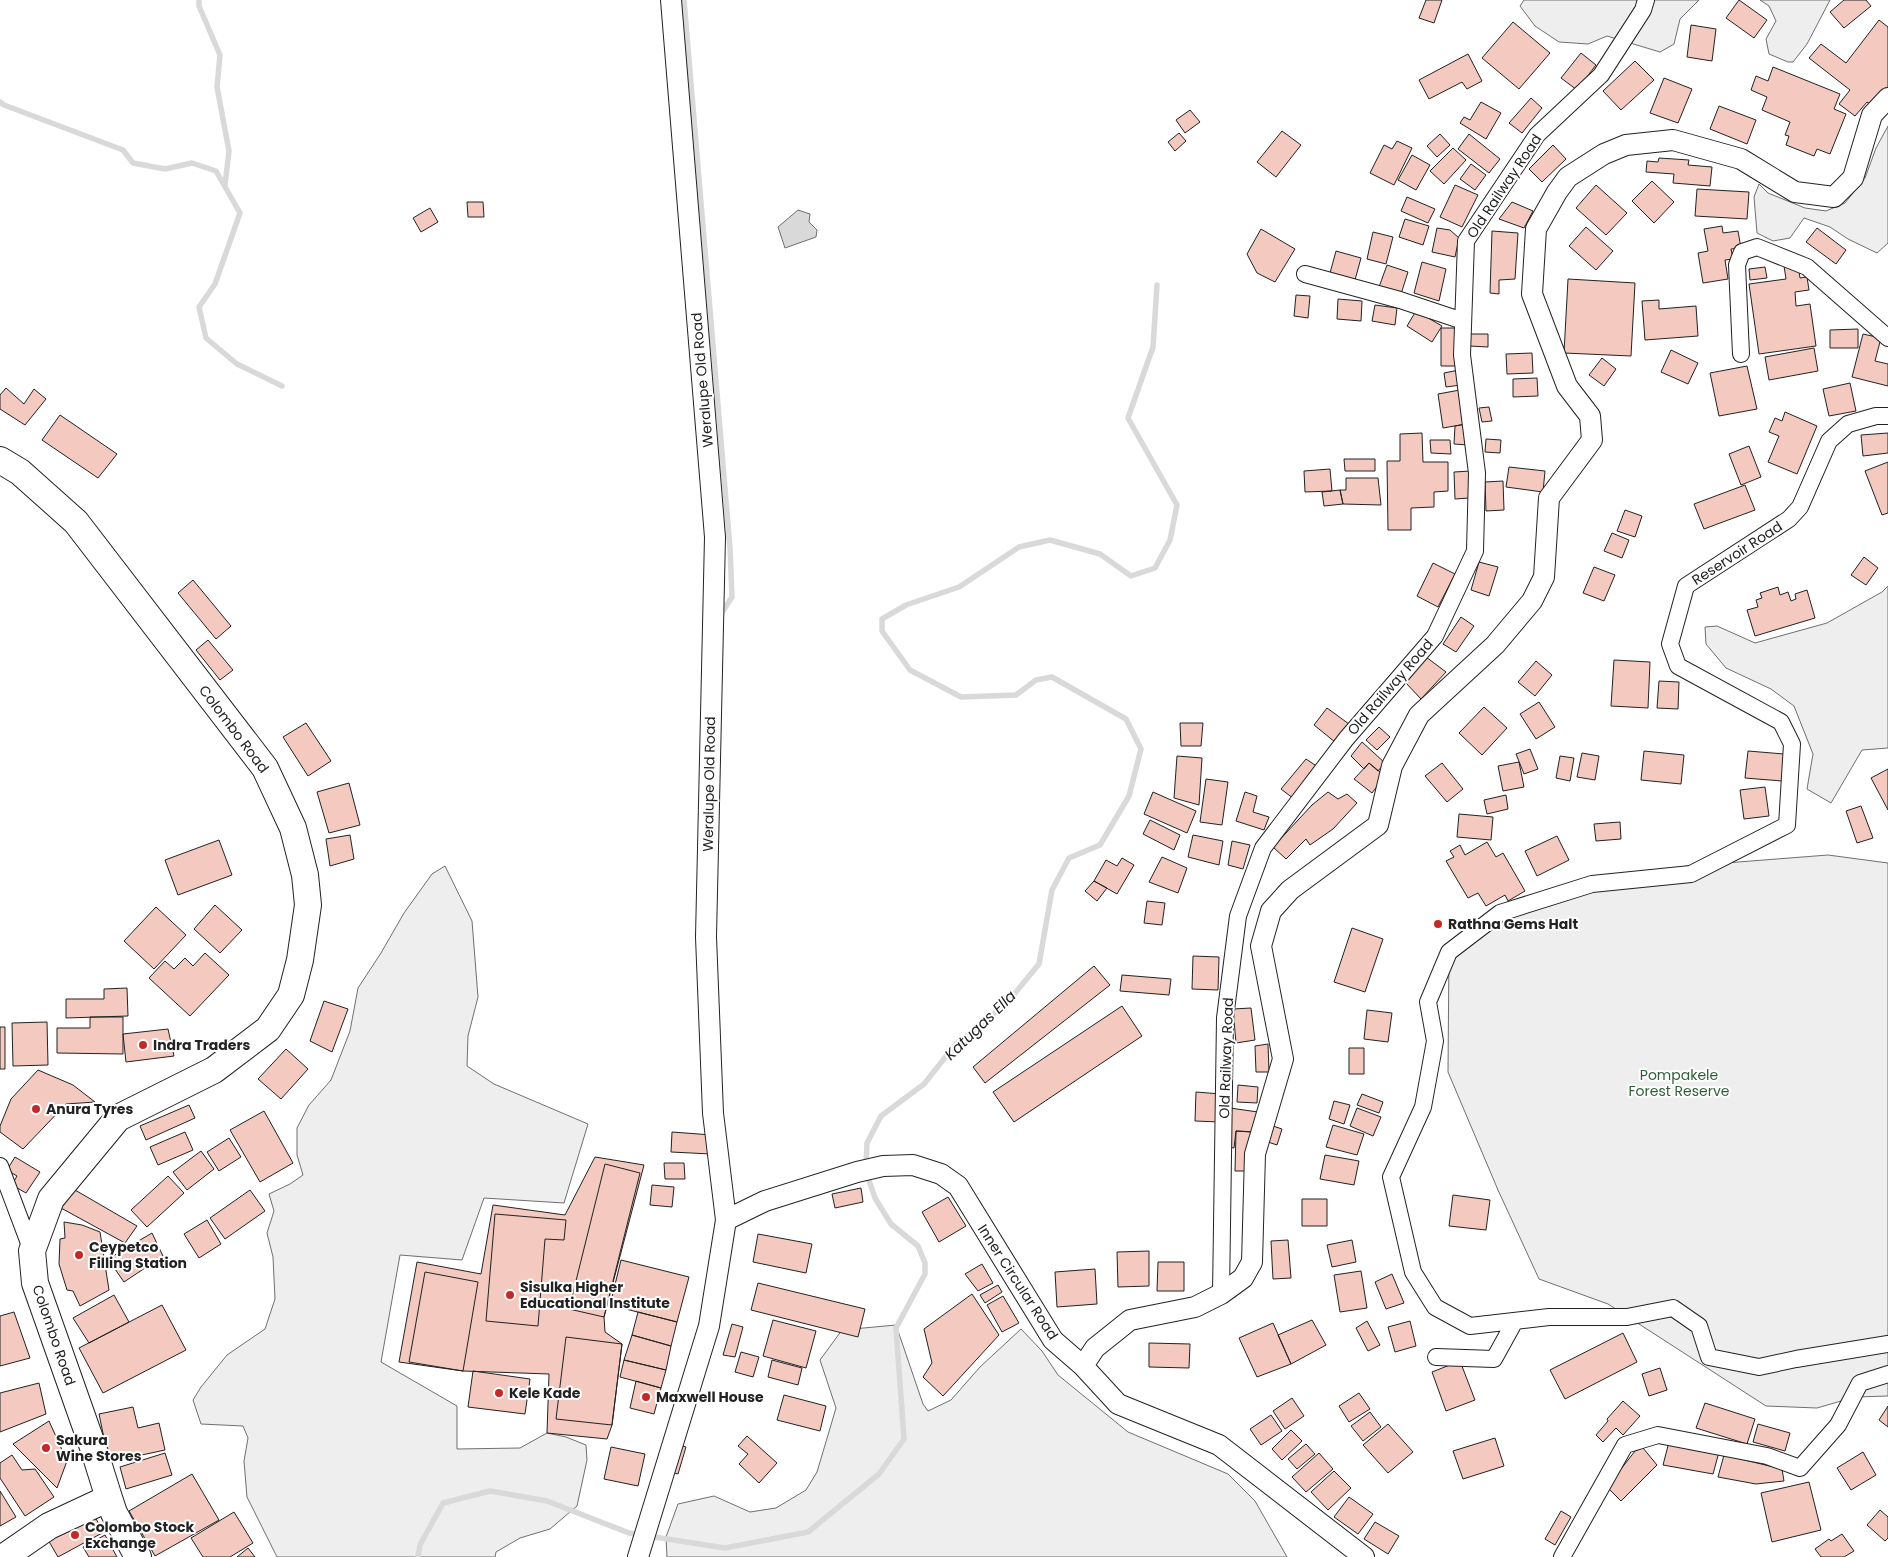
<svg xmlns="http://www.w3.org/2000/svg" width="1888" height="1557" font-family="Poppins,sans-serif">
<rect width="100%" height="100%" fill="#fff"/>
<!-- green -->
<path fill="#eee" stroke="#6f6f6f" d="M1524,0H1699L1680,19L1674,44L1660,52L1607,36L1588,44L1559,42L1535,26L1520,6Z
M1760,0H1830L1807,44L1793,62H1788L1769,54L1766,39L1776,21L1769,6Z
M1888,126V243L1877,253L1848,239L1830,227L1804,218L1790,238L1773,241L1757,233L1754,197L1759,184L1768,193L1805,208L1826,211L1845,203L1865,178L1876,148Z
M1888,586V748L1862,750L1831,803L1807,789L1813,754L1794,706L1771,689L1726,668L1706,644L1705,627L1717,626L1755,643L1827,623L1882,592Z
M1828,855L1888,863V1396L1855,1397L1817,1408L1766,1406L1608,1304L1539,1279L1498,1190L1448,1072L1449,950L1532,907L1687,866Z
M445,866L472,921L478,997L468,1036L467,1066L494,1084L588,1124L564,1203L484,1198L462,1260L400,1255L381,1362L457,1406V1449L520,1448L547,1433L566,1437L586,1445L587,1460L577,1506L550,1529L520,1538L496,1552L495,1557H277L247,1497L244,1461L248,1438L243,1426L201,1424L193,1400L201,1387L227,1355L265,1329L275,1299L273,1257L267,1233L274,1211L269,1194L290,1184L303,1175L297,1155V1128L309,1105L331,1080L350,1031L358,988L381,953L404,913L432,874Z
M896,1325L923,1404L928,1411L951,1400L980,1367L1021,1329L1042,1351L1058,1375L1128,1432L1228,1474L1255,1501L1287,1557H667L666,1537L678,1504L714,1496L750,1512L776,1508L806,1490L817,1472L836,1408L820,1360L842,1330Z"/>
<!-- water -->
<path fill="#d9d9d9" stroke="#6f6f6f" d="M798,210L810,214L809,222L817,230L816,237L785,248L778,227Z"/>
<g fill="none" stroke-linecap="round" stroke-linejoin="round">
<!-- stream -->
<path stroke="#d9d9d9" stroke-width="5.5" d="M199,0V6L220,55L217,87L229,151L225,185
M684,0L730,548L732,597L721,614
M0,102L4,105L123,150L133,163L165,169L192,163L216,171L240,213L215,284L199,307L206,338L237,364L282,386
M866,1165L867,1143L881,1116L924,1084L955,1045L1006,1004L1039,964L1052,890L1069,858L1100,845L1129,796L1141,749L1126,719L1052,677L1036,680L1016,695L961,697L910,670L882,631V619L906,605L959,587L1019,547L1050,540L1100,554L1131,576L1155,568L1170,540L1177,505L1128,418L1153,347L1157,285
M418,1557L420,1545L443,1503L490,1491L547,1501L629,1533L725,1548L808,1532L879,1474L904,1439L896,1328L925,1274V1263L918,1246L891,1224L875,1198L867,1174"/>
</g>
<!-- building -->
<path fill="#f3c9c0" stroke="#222" d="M1426,0H1442L1434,23L1419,18Z
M1739,0L1767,20L1754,38L1726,18Z
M1844,0H1866L1871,6L1844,28L1830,12Z
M1879,20L1888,27V89L1874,107L1867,102L1855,116L1839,104L1850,90L1809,58L1821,44L1846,63Z
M1513,22L1550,53L1519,89L1482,58Z
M1691,25L1716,29L1712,61L1687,57Z
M1581,53L1596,65L1577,90L1561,78Z
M1468,54L1482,81L1467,89L1462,82L1429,99L1419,80Z
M1635,61L1654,80L1621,110L1603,91Z
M1773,67L1840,94L1834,109L1846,114L1830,154L1817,149L1814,156L1786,145L1789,136L1785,135L1790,122L1762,110L1767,97L1751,90L1756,76L1768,81Z
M1664,78L1692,89L1678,123L1650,113Z
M1531,98L1542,108L1522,133L1509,123Z
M1481,102L1501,113L1486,139L1460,123L1464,117L1470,120Z
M1719,106L1756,120L1747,144L1710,129Z
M1190,110L1200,122L1185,133L1176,120Z
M1282,131L1301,145L1276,177L1257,162Z
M1179,133L1186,141L1175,151L1168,142Z
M1440,134L1450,145L1437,157L1427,146Z
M1469,134L1500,159L1489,173L1458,149Z
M1397,141L1412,148L1394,185L1370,173L1384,145L1392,149Z
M1553,145L1566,159L1542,182L1529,169Z
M1453,148L1466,160L1444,184L1430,171Z
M1412,155L1430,165L1416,190L1398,180Z
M1659,158L1689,160L1688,165L1712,167L1710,186L1673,183L1674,174L1646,172L1647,161L1658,162Z
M1471,164L1486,175L1475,190L1460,179Z
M1652,181L1674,202L1654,223L1632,201Z
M1455,185L1478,195L1462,227L1440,217Z
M1596,185L1627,213L1606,235L1576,208Z
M1697,189L1749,192L1747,219L1695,216Z
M1407,197L1435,209L1428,223L1401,211Z
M467,202H483L484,217H468Z
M1512,202L1533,211L1524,228L1499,219Z
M430,208L438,222L421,232L413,218Z
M1405,219L1429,226L1423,245L1399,237Z
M1722,226L1723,233L1738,231L1741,248L1731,249L1733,259L1725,260L1728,279L1703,283L1698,253L1708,251L1704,229Z
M1586,227L1613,251L1596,270L1569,246Z
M1437,228L1450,230L1459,238L1455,257L1432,252Z
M1817,228L1846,250L1836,264L1806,242Z
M1261,229L1295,249L1275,282L1257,273L1247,254Z
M1492,231L1518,233L1515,279L1499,280V294L1490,293Z
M1373,232L1393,237L1386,264L1367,259Z
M1336,251L1361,258L1355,280L1330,273Z
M1422,262L1446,269L1439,301L1414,293Z
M1387,265L1408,272L1401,294L1379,287Z
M1798,265L1800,278L1807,277L1809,290L1795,292L1796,306L1810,304L1816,346L1759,354L1749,284L1786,279L1784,266Z
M1765,267L1767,278L1750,280L1749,269Z
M1568,279L1635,283L1631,356L1564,353Z
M1296,295L1310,296L1308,318L1294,316Z
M1338,299L1362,301L1361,321L1337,319Z
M1659,300V309L1696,306L1698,336L1645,340L1642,301Z
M1375,305L1397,308L1395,325L1372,321Z
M1416,311L1442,326L1432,342L1407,326Z
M1441,328H1458L1457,366H1441Z
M1858,329V348H1830V330Z
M1470,334H1488V347L1469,346Z
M1863,334L1881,338L1875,361L1888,364V386L1852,377Z
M1814,348L1818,371L1769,380L1765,357Z
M1671,350L1698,363L1688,384L1661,372Z
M1532,353L1533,373L1507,374L1506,354Z
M1602,358L1616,369L1604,386L1589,375Z
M1747,366L1757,409L1719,416L1710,373Z
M1459,370L1461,385L1446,387L1444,373Z
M1537,378L1538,396L1513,397V379Z
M1850,383L1856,411L1829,416L1823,389Z
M6,388L24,404L34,389L46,399L25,425L0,409V395Z
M1460,390L1466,424L1443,428L1438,394Z
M1489,407L1492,421L1482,422L1479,408Z
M1785,412L1817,426L1797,474L1768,462L1779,436L1769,432L1775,418L1782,421Z
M60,415L117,454L98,478L42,440Z
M1466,424L1468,445L1454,444L1455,426Z
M1422,433L1423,462H1448V491L1434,492V507L1411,508V530H1388L1387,461H1400V434Z
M1888,433V453L1863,456L1861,435Z
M1486,439L1501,440L1500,453L1485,452Z
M1430,440H1450L1451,454L1431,453Z
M1749,446L1761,477L1741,485L1729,454Z
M1344,459H1375V471H1345Z
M1888,462V513L1882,515L1865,471Z
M1509,467L1545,471L1543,492L1506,487Z
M1330,469L1332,491L1305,492L1304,471Z
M1471,471L1469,498L1455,499L1454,472Z
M1346,478H1378L1381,505L1343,504L1340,490H1346Z
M1503,481L1504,510L1486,511L1485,482Z
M1745,485L1755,510L1704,529L1694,504Z
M1340,490L1343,504L1324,506L1322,492Z
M1625,510L1642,516L1635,537L1617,531Z
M1612,533L1629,540L1622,558L1604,551Z
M1864,557L1878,568L1866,585L1851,575Z
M1479,562L1498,567L1489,596L1471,590Z
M1433,563L1455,574L1438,607L1417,596Z
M1594,567L1615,575L1604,601L1583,593Z
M193,580L231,626L216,639L178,593Z
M1778,587L1780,595L1788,592L1791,601L1796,599L1795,594L1807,590L1815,618L1755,636L1747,610L1758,607L1756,600L1762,598L1760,593Z
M1461,617L1474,626L1456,652L1443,644Z
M208,640L233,670L220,680L196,650Z
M1426,657L1446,672L1421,699L1406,683Z
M1614,660L1650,662L1648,708L1611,706Z
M1536,661L1552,675L1535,696L1518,682Z
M1659,681L1679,682L1678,709L1657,708Z
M1539,702L1555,727L1536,739L1520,714Z
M1484,707L1507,728L1482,755L1459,733Z
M1327,708L1349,724L1335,742L1314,725Z
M306,723L331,761L308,776L283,737Z
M1180,723H1203L1201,746H1181Z
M1379,727L1390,737L1377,750L1366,740Z
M1362,742L1385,763L1378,771L1369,763L1364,769L1351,756Z
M1530,749L1538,769L1524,774L1516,754Z
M1644,751L1684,755L1681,784L1641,780Z
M1748,751L1784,754L1782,781L1745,778Z
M1582,753L1599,756L1595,780L1577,777Z
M1177,756L1202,758L1199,805L1174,798Z
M1560,756L1574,758L1570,781L1556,778Z
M1306,759L1318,767L1294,799L1281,789Z
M1519,762L1524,787L1503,791L1498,766Z
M1369,763L1385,776L1372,793L1354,779Z
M1442,763L1463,789L1447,802L1425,776Z
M1888,769V810L1871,778Z
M1206,779L1228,782L1222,825L1200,822Z
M349,783L360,825L329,833L317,792Z
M1765,787L1769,816L1744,819L1740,790Z
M1153,792L1196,811L1187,833L1144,814Z
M1245,792L1257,796L1253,812L1269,817L1264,830L1236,821Z
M1328,792L1338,799L1347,794L1357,803L1333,829L1310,845L1306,839L1286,859L1273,847L1312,805Z
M1506,795L1508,809L1487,814L1484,800Z
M1861,806L1873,838L1857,843L1846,811Z
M1459,814L1493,817L1491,840L1457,837Z
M1150,820L1180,835L1174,850L1143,834Z
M1620,822L1621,839L1596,841L1594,824Z
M350,835L354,859L330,866L326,839Z
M1193,835L1223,841L1219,865L1188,857Z
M1557,836L1569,860L1537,876L1525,851Z
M219,840L232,875L178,895L165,860Z
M1232,841L1250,845L1243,869L1228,865Z
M1487,842L1496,857L1503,853L1525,891L1508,901L1505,895L1486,906L1478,893L1468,898L1446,861L1454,857L1450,851L1460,845L1465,855Z
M1162,857L1187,868L1178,893L1149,882Z
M1122,858L1134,865L1117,894L1094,881L1106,860L1117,866Z
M1094,881L1107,888L1097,901L1085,891Z
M1147,901L1165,903L1162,925L1144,923Z
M215,905L242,930L220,953L194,929Z
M156,907L186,935L154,969L124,941Z
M1352,928L1383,939L1365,992L1334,982Z
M205,953L229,975L190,1016L149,978L165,961L174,969L185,958L193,966Z
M1193,956L1219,957L1218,990L1192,989Z
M1094,966L1110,985L985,1083L973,1067Z
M1122,975L1171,979L1169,995L1120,991Z
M127,988L128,1016L66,1018V999H104V989Z
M324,1001L348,1009L332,1052L310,1041Z
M1122,1006L1142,1036L1014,1122L993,1092Z
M1251,1008L1255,1040L1236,1043L1233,1009Z
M1367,1010L1392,1013L1388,1042L1364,1039Z
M90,1017H123V1054L57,1053V1028H90Z
M47,1022L48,1065L13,1066L12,1023Z
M0,1027H5V1069H0Z
M168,1029L174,1056L126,1062L123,1034Z
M1268,1044L1269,1072H1256L1255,1046Z
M1349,1048H1364V1074H1349Z
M286,1049L308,1069L281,1099L258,1079Z
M38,1070L73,1085L95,1102L66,1104L23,1149L0,1132V1126L11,1099Z
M1238,1085L1258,1087L1257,1103L1237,1102Z
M1196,1092L1221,1094L1220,1122L1195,1121Z
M1362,1094L1383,1102L1379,1113L1357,1105Z
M1334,1101L1350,1105L1344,1124L1329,1119Z
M189,1105L195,1118L146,1140L140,1126Z
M1230,1108L1258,1112L1257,1132L1236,1131L1234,1148L1227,1147Z
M1357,1108L1381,1117L1373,1136L1350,1126Z
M264,1111L293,1163L260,1182L230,1130Z
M1264,1123L1282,1129L1277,1145L1259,1139Z
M1333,1125L1364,1134L1357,1155L1326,1147Z
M1236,1131L1251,1132L1248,1171H1235Z
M185,1132L193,1150L158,1165L150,1147Z
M672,1132L712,1135L711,1154L671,1152Z
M229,1138L241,1157L219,1171L207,1152Z
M201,1151L214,1169L187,1190L173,1172Z
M1325,1155L1359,1161L1354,1185L1320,1179Z
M15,1157L40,1172L26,1193L12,1185L17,1176L7,1170Z
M595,1157L644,1165L604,1317L605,1332L622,1344L612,1425L607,1439L547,1433L549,1374L463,1371L399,1362L417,1262L481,1274L493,1205L565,1215Z
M664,1163H684L685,1179H665Z
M605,1164L640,1173L604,1317L569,1309Z
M168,1176L184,1193L147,1227L131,1210Z
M652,1185L674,1187L672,1207L650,1205Z
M861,1188L863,1202L835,1208L832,1194Z
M75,1190L137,1226L125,1243L61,1208Z
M250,1190L265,1211L225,1239L210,1218Z
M1453,1195L1490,1200L1486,1230L1449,1226Z
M948,1197L966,1226L939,1242L922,1212Z
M1302,1199H1327V1226H1302Z
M495,1214L566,1220L564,1240L545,1239L538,1326L486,1321Z
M207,1220L221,1244L199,1258L184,1234Z
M64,1222L82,1225L100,1232L109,1290L80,1306L73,1291L67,1290L59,1264L60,1239L65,1238Z
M152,1233L163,1256L124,1282L108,1259Z
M758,1234L812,1244L806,1273L753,1262Z
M1288,1240L1291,1278L1273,1279L1271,1241Z
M1352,1240L1356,1262L1332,1267L1327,1245Z
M1149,1251V1286L1118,1287L1117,1252Z
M621,1260L689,1277L677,1322L610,1305Z
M1158,1262H1184V1291H1157Z
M982,1264L993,1283L978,1291L965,1274Z
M1095,1269L1097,1304L1057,1307L1055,1272Z
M1361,1271L1367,1308L1340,1312L1334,1275Z
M425,1272L478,1282L463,1371L409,1362Z
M1392,1274L1404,1303L1386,1309L1375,1282Z
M758,1283L865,1309L858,1337L751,1310Z
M998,1285L1002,1292L985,1303L980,1295Z
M972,1294L999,1335L943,1396L923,1377L932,1363L924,1329Z
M114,1295L129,1322L89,1343L73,1318Z
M1003,1296L1019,1323L1002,1332L987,1305Z
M162,1305L186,1350L103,1393L79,1348Z
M14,1312L30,1358L0,1366V1316Z
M638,1312L677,1322L671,1346L632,1335Z
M773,1320L816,1331L806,1368L763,1356Z
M1312,1320L1326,1345L1291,1364L1278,1335Z
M1367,1321L1380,1345L1368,1351L1356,1328Z
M1410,1321L1416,1346L1395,1352L1388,1327Z
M1273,1323L1291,1364L1257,1377L1239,1338Z
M732,1324L743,1327L735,1357L723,1355Z
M1623,1333L1637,1362L1565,1399L1550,1370Z
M632,1335L671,1346L666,1370L624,1360Z
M566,1337L622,1344L612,1425L556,1419Z
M1149,1343L1190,1344L1189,1368L1149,1367Z
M741,1352L759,1357L753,1377L735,1372Z
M624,1360L666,1370L661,1388L620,1377Z
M772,1360L802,1368L798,1385L768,1377Z
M1460,1361L1475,1400L1446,1411L1432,1372Z
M1660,1368L1667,1390L1649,1396L1642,1374Z
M473,1371L530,1379L525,1414L468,1407Z
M636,1381L661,1388L654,1414L630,1408Z
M39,1383L46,1414L0,1432V1393Z
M1359,1393L1370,1409L1349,1422L1339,1406Z
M784,1395L826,1406L820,1431L777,1420Z
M1292,1398L1304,1416L1285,1429L1273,1411Z
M1623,1401L1640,1416L1623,1435L1616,1428L1603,1442L1596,1435L1608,1421L1607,1419Z
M1705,1403L1755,1419L1747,1444L1696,1428Z
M1888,1406V1427L1879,1420Z
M133,1407L138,1428L159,1423L165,1450L109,1462L99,1414Z
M1370,1412L1381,1427L1363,1441L1351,1426Z
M1271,1415L1282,1431L1261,1445L1250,1429Z
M49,1421L67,1461L57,1488L13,1444Z
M1388,1424L1413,1452L1388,1473L1363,1445Z
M1758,1424L1790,1433L1785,1451L1753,1442Z
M1291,1430L1302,1441L1282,1460L1272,1449Z
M747,1436L777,1463L759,1483L739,1464L748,1454L738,1446Z
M1495,1438L1504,1466L1463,1479L1453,1451Z
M1669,1442L1719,1452L1713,1474L1663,1465Z
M1306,1444L1315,1454L1297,1469L1288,1459Z
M680,1445L686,1447L678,1474L671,1472Z
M611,1447L645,1454L638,1486L604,1479Z
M1643,1448L1657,1465L1621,1501L1607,1487L1635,1451Z
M1863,1452L1876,1475L1851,1490L1837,1468Z
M165,1453L172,1475L126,1489L120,1467Z
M1319,1453L1333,1469L1306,1492L1292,1477Z
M12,1455L22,1470L35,1469L54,1497L25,1516L0,1478V1463Z
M1724,1455L1782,1469L1784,1481L1756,1484L1718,1477Z
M1334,1471L1351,1488L1328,1510L1311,1492Z
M192,1474L219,1520L155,1556L129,1511Z
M1809,1482L1821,1530L1772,1542L1761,1493Z
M0,1491L16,1517L0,1526Z
M1349,1497L1373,1514L1358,1534L1334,1517Z
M1880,1510L1888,1517V1538L1885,1541L1867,1525Z
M1561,1511L1571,1517L1555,1545L1545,1539Z
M234,1512L253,1543L230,1557H203L191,1538Z
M92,1517L96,1519L104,1532L58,1557L47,1538Z
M1375,1522L1399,1536L1388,1554L1364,1539Z
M1842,1534L1854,1551L1844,1557H1821L1815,1549L1829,1539L1831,1541Z
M105,1535L117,1557H89L83,1547Z
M248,1548L255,1557H237Z"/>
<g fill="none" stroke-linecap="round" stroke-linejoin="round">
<!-- minor casing -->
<g stroke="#222" stroke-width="18">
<path id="minor" d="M1305,274L1400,300L1463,321
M1741,354L1737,265L1742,252L1757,247L1807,267L1888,338
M1888,416H1876L1848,424L1829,441L1800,507L1789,519L1686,586L1670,644L1678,666L1781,722L1792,744L1787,825L1691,874L1592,884L1500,913L1449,952L1428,1002L1435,1041L1423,1107L1391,1177L1413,1272L1435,1307L1470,1326L1549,1317H1627L1673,1308L1699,1326L1709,1357L1759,1367L1796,1359L1888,1344
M0,1166L32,1251
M1221,1294L1225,1018L1238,916L1263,848L1346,739L1435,636L1475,551L1477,473L1462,355L1466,241L1537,135L1601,75L1643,10L1646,0
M1436,1357L1494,1359L1515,1321
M1562,1557L1625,1445L1658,1435L1767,1456L1800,1468L1838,1425L1860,1383L1888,1374"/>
</g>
<!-- tertiary casing -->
<g stroke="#222" stroke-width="22">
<path id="tertiary" d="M726,1220L765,1201L857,1172L883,1166L913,1165L941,1174L958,1186L1053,1340L1083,1366L1118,1404L1219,1445L1364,1557
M1083,1366L1095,1348L1130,1320L1195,1307L1221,1294L1243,1278L1252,1262L1255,1154L1283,1059L1261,946L1271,911L1290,890L1378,825L1392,766L1419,715L1495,645L1532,601L1544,577L1549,498L1592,440L1590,416L1567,386L1532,294L1536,229L1557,192L1568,177L1604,154L1626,145L1673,140L1741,159L1795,192L1834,197L1853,178L1872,115L1888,98
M638,1557L709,1326L726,1220L713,1113L706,937L715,537L671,0"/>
</g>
<!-- trunk casing -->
<g stroke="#222" stroke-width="28">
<path id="trunk" d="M0,460L20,472L76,522L265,768L293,828L305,875L308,905L300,960L291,995L268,1029L214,1070L118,1118L51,1199L32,1251L35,1283L94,1450L109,1498L114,1513L138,1557
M4,1557L49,1526L109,1498"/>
</g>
<!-- minor -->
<use href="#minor" stroke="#fff" stroke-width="16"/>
<!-- tertiary -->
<use href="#tertiary" stroke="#fff" stroke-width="20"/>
<!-- trunk -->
<use href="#trunk" stroke="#fff" stroke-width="26"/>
</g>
<!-- markers -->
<g fill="#c62828" stroke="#fff" stroke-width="2">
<circle cx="1438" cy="924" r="5"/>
<circle cx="143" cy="1045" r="5"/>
<circle cx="36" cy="1109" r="5"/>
<circle cx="79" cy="1255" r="5"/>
<circle cx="510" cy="1295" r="5"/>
<circle cx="499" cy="1393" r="5"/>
<circle cx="646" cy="1397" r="5"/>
<circle cx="46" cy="1448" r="5"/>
<circle cx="75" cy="1535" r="5"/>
</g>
<g text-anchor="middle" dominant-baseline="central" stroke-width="4" stroke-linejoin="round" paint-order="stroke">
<!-- street labels -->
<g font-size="14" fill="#222" stroke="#fff">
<text transform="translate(1504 186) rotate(-56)">Old Railway Road</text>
<text transform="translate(702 380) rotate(-95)">Weralupe Old Road</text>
<text transform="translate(1737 553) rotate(-33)">Reservoir Road</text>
<text transform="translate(1390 687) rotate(-49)">Old Railway Road</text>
<text transform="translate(234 729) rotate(53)">Colombo Road</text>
<text transform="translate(709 784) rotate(-89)">Weralupe Old Road</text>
<text transform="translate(1226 1058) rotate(-88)">Old Railway Road</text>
<text transform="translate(1018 1282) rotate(57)">Inner Circular Road</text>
<text transform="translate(54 1335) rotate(71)">Colombo Road</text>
</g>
<!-- poi labels -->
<g font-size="14" font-weight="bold" fill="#222" stroke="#fff" text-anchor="start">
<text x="1448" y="924">Rathna Gems Halt</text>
<text x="153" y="1045">Indra Traders</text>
<text x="46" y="1109">Anura Tyres</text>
<text x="89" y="1247">Ceypetco<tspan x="89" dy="16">Filling Station</tspan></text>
<text x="520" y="1287">Sisulka Higher<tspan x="520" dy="16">Educational Institute</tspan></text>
<text x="509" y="1393">Kele Kade</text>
<text x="656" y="1397">Maxwell House</text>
<text x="56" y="1440">Sakura<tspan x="56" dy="16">Wine Stores</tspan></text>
<text x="85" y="1527">Colombo Stock<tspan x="85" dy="16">Exchange</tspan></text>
</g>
<!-- park labels -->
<g font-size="14" fill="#2f5e38" stroke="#fff">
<text x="1679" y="1075">Pompakele<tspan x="1679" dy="16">Forest Reserve</tspan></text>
</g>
<!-- water labels -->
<g font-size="15" font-style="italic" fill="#222" stroke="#fff">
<text transform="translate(980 1025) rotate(-44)">Katugas Ella</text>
</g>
</g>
</svg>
